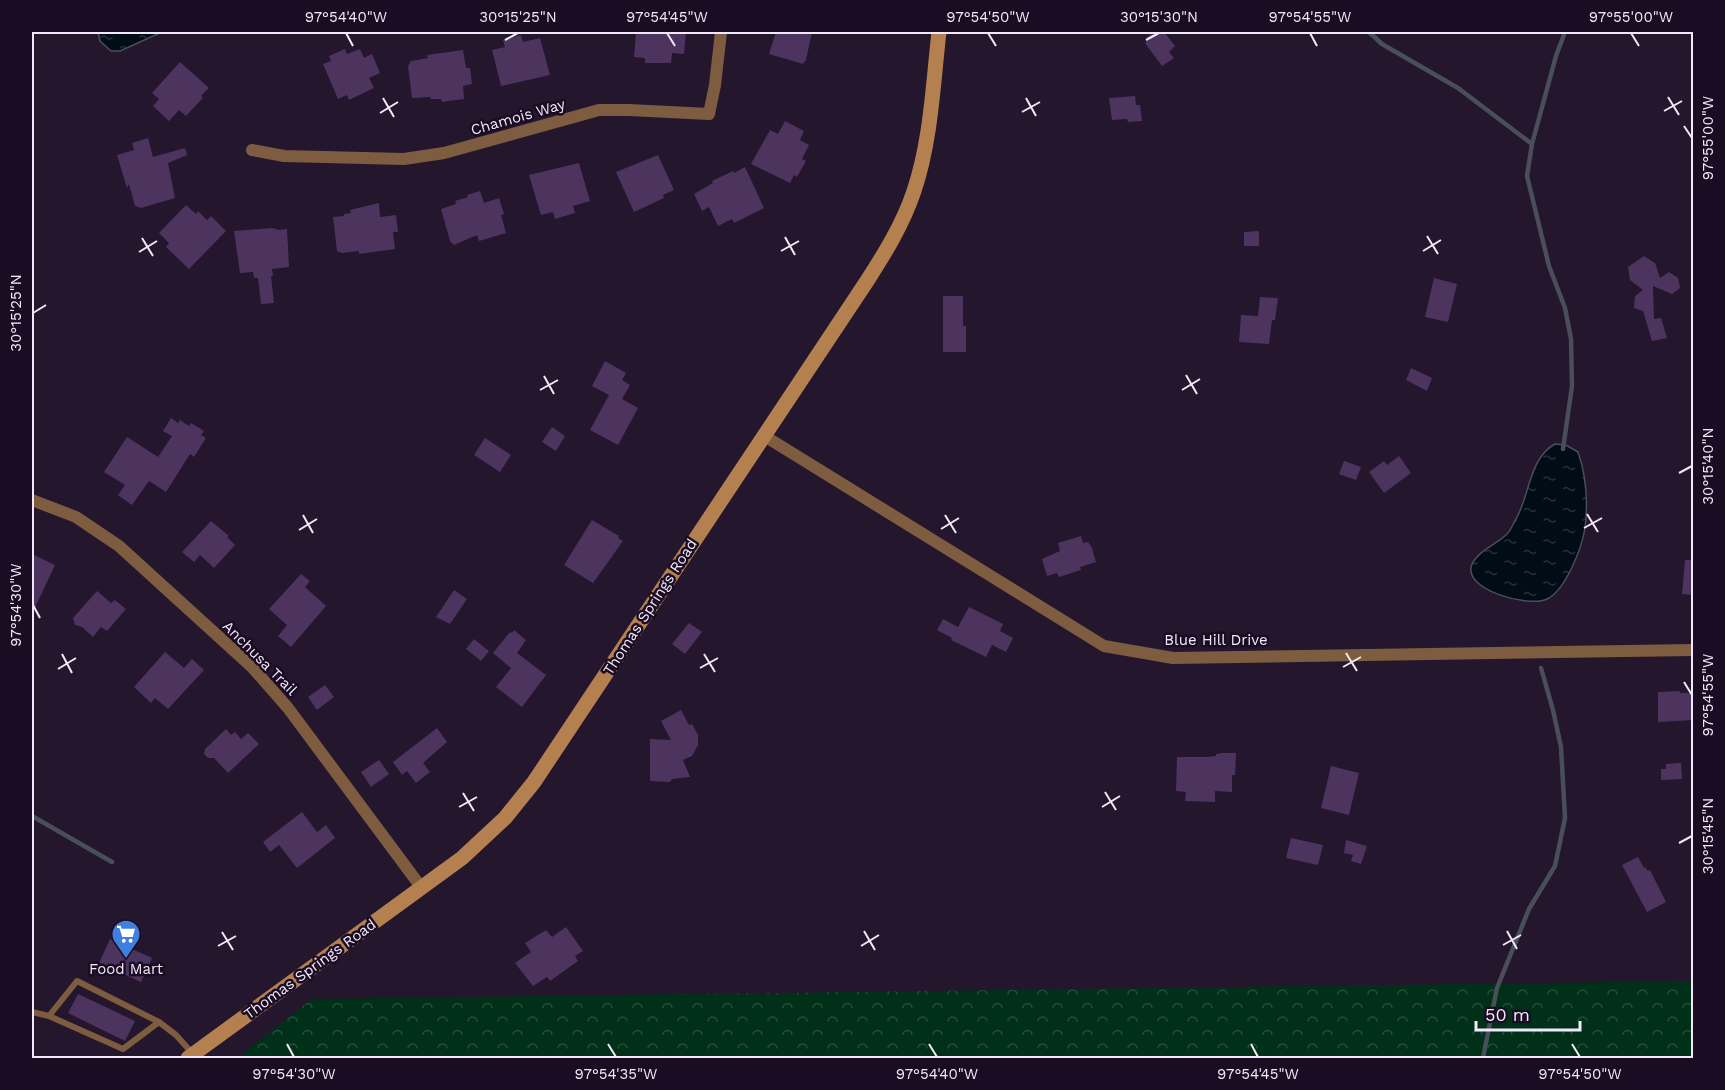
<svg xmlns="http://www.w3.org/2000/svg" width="1725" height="1090" font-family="'Work Sans',sans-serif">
<defs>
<pattern id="park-crowns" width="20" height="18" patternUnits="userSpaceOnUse" patternTransform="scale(1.5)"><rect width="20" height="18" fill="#003018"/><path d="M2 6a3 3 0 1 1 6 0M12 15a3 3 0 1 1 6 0" fill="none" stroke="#264e3a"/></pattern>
<pattern id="water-ripples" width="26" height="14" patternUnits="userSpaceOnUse" patternTransform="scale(1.5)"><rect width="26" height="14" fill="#010d16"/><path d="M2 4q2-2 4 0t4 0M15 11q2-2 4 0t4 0" fill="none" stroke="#263039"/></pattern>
</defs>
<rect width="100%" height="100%" fill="#24162d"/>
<!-- park -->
<path fill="url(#park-crowns)" d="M1693,981V1058H237L312,999Z"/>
<!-- water -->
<path fill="url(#water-ripples)" stroke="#494f5a" stroke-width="1.5" d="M98,32H162L120,51H111L100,41Z
M1555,444L1566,445L1578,452C1586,475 1588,503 1585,528C1582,547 1566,590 1547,599C1530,608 1461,590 1472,564C1478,551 1497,544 1507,534C1511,530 1513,524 1516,519C1530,495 1529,458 1555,444Z"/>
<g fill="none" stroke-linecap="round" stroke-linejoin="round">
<!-- stream -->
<path stroke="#494f5a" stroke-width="4.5" d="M1369,32L1382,44L1458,88L1532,144
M1563,449L1572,386L1571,339L1565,308L1549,266L1527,176L1532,144L1556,56L1565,32
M32,816L112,862
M1483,1058L1497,988L1529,909L1555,866L1565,818L1561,747L1553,710L1541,668"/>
</g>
<!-- building -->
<path fill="#4d345e" d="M636,32H686L684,54L672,53L671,63H645V58L634,57Z
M776,32H812L806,60L803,64L769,54Z
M1154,32H1164L1175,46L1169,52L1174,58L1162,66L1145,43L1148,40L1146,38Z
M521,35L523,42L540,38L550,75L501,86L492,50L505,47L503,40Z
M345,49L347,54L360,49L364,58L372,54L380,73L369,78L374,88L349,100L347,95L338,99L323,64L331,61L329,56Z
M463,50L466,68H470L472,84L463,86L464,99L442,102L441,99H431L430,97L412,98L408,66L411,61L428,58L427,55Z
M180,62L209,88L201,96L203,97L200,101L186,116L179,110L169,121L153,106L159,99L152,93Z
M1135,96L1136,105H1140L1142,121L1128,122L1127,119L1112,120L1109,98Z
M785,121L804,131L800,140L809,145L802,159L806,161L797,177L794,175L790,183L751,164L770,130L778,134Z
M148,138L153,157L185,148L187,155L168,163L175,198L141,208L135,206L129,184L127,188L117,155L134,150L132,143Z
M658,155L674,190L663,195L664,198L634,212L616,172Z
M579,163L590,201L573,206L575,213L555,219L553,212L541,215L529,175Z
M745,167L764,208L734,223L732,219L718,226L709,207L702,211L694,194L713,183L712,181L733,171L734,173Z
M480,191L484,203L499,198L504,214L501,215L506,233L479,241L477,235L454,245L450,241L441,209L456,204L455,201L468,197L467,195Z
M379,203L380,217L396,215L398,232H393L395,249L359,254V251L342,253L337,251L333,217L344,216V214L351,213L350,210Z
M186,205L196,214L198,211L207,220L211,216L226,231L189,269L166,247L169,243L159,233Z
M272,228L279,230L287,229L289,267L272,269L273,276H271L274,303L261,304L258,278H254L253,272L240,273L234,231Z
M1259,231V246H1244V232Z
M1644,256L1655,263L1660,278L1669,272L1678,278L1680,288L1672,294L1653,286L1654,319L1661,318L1667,338L1652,341L1643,311L1634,308L1635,296L1643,290L1630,280L1628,267Z
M1434,278L1457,284L1448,322L1425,317Z
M943,296H963V326H966V352H943Z
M1260,297L1278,298L1275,320H1272L1269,344L1239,342L1241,315L1258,316Z
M605,361L626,373L622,380L630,385L622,399L638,408L618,445L590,430L609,395L592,386Z
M1411,368L1432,378L1427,391L1406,380Z
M171,418L178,423L180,420L189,426L191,423L204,431L201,435L206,438L194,457L190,454L166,492L149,481L132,505L118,495L125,485L104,472L127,437L158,457L172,436L163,431Z
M552,427L565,436L556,451L542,442Z
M485,438L511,455L500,472L474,455Z
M1399,456L1411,473L1384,493L1369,472L1384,461L1387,465Z
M1344,461L1361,467L1356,480L1339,474Z
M592,520L619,536L618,538L623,541L593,583L564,565Z
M211,521L229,536L227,537L235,545L214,568L200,555L194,562L182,552Z
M1081,536L1083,543L1088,542L1092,548L1096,562L1080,567L1081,570L1059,577L1057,573L1047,576L1042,559L1060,551L1058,543Z
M32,554L55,565L32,614Z
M1685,560H1694V595L1682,594Z
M301,574L310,581L305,587L326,606L291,647L278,636L287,625L269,609Z
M454,590L467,599L450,624L436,617Z
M97,591L111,603L115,600L126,609L107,631L101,627L93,637L82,627L75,625L73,618Z
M969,607L1003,624L1000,631L1013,638L1006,652L992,645L986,657L951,640L952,638L937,630L943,619L958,627Z
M689,623L702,632L685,654L672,644Z
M514,630L526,640L517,653L546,675L522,707L496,687L511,668L493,653L510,632L512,633Z
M474,639L489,651L481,661L466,649Z
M165,652L184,668L192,659L204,670L168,709L155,698L151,703L134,687Z
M325,685L334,697L317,710L308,697Z
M1680,691V693H1694V720L1658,722V692Z
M681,710L689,725L692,724L698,735V745L692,756L683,760L690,777L672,779L670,782L650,781V739L671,740L661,721Z
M437,728L447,742L423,763L430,772L416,783L407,771L402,775L393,762Z
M226,729L231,735L235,732L241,739L248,733L259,744L228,773L214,758H208L204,754L205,749Z
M1222,753H1236L1235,775H1232V792L1215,791V802L1185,801L1186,792L1176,791L1177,757H1207L1216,756V754Z
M379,760L389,774L371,787L361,772Z
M1681,763L1682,779L1661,780V769H1666V764Z
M1331,766L1359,773L1349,815L1321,808Z
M302,812L317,832L326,825L335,838L297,868L279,845L270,852L263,842Z
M1291,838L1323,845L1318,865L1286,858Z
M1346,840L1367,846L1361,864L1351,861L1353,855L1344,853Z
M1638,857L1644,868L1645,867L1648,871L1650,870L1666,902L1647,912L1622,865Z
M566,927L583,951L575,956L578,961L550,981L547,977L533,986L515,963L531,952L525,943L546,930L552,937Z
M110,939L152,958L141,982L99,963Z
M78,994L135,1021L125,1041L68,1013Z"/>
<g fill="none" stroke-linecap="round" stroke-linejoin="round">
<!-- lane -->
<path stroke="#7d5c3f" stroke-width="6" d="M32,1012L49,1016L77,981L159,1022L176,1035L193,1054
M49,1016L123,1049L159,1022"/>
<!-- street -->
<path stroke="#7d5c3f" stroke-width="12" d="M252,150L284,156L404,159L444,153L599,110H629L709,114L715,85L721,32
M763,435L1104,646L1173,658L1694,650
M32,500L76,517L119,546L252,667L288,708L421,887"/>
<!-- secondary -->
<path stroke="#b58050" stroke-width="15" d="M188,1058L462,858L505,818L534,782L867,281C885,253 903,224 914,191C931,141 933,84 939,32"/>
</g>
<!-- ticks -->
<path fill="none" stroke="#f1e8f9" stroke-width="2" d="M346,33L353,46M667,33L675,46M988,33L996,46M1310,33L1317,46M1631,33L1639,46M505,40L518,33M1146,40L1159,33M1668,97L1679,115M383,98L394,117M1026,98L1036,116M1664,111L1682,101M1022,112L1040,102M380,113L398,102M1684,126L1692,138M1427,236L1438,254M785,237L795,255M142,238L153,256M781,251L799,241M1423,251L1441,240M139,252L157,241M33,313L46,305M1186,375L1197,394M544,376L554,394M540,390L558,380M1182,390L1200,379M1679,473L1692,466M1587,514L1598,532M303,515L313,533M945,515L956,533M1584,528L1602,518M941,529L959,518M299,530L317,519M33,605L40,618M1346,653L1357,671M62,654L72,673M704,654L715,672M1343,667L1361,657M700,668L718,658M58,669L76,658M1684,682L1692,695M1105,792L1116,810M463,793L474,811M459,807L477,797M1102,807L1120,796M1679,843L1692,836M864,931L875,950M1507,931L1517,949M222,932L233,950M1503,945L1521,935M218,946L236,936M861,946L879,935M287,1044L294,1057M608,1044L616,1057M929,1044L937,1057M1251,1044L1258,1057M1572,1044L1580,1057"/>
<!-- icons -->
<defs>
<g id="supermarket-pin" transform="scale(1.5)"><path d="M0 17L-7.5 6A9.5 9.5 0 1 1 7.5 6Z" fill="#3f7fe0" stroke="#1a0c23"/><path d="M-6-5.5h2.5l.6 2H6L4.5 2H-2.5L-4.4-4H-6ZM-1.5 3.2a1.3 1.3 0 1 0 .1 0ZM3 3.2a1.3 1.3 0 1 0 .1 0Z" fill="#fff"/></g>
</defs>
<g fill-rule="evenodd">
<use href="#supermarket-pin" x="126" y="934"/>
</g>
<g text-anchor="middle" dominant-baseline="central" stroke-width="5" stroke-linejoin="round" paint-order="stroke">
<!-- street labels -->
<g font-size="15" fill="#f1e8f9" stroke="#1a0c23">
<text transform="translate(518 117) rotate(-16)">Chamois Way</text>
<text transform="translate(650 607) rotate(-57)">Thomas Springs Road</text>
<text x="1216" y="640">Blue Hill Drive</text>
<text transform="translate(260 658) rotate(45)">Anchusa Trail</text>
<text transform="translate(310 969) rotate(-36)">Thomas Springs Road</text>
</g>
<!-- poi labels -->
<g font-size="15" fill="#f1e8f9" stroke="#1a0c23">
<text x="126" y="969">Food Mart</text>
</g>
</g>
<!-- border -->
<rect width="1725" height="1090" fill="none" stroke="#1a0c23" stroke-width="66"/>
<!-- scale -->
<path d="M1476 1021v9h104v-9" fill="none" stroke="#f1e8f9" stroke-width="3"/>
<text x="1485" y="1021" font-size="18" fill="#f1e8f9" stroke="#1a0c23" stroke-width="4.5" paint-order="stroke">50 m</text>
<rect x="33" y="33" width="1659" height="1024" fill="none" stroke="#f1e8f9" stroke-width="2"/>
<g font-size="15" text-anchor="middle" fill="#f1e8f9">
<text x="346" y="22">97°54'40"W</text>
<text x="518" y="22">30°15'25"N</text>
<text x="667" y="22">97°54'45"W</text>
<text x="988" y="22">97°54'50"W</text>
<text x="1159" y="22">30°15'30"N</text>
<text x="1310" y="22">97°54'55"W</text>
<text x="1631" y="22">97°55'00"W</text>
<text transform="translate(1708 138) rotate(-90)" y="5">97°55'00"W</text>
<text transform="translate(16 313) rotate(-90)" y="5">30°15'25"N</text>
<text transform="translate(1708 466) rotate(-90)" y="5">30°15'40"N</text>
<text transform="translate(16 605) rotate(-90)" y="5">97°54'30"W</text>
<text transform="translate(1708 695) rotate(-90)" y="5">97°54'55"W</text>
<text transform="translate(1708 836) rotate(-90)" y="5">30°15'45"N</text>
<text x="294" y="1079">97°54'30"W</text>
<text x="616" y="1079">97°54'35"W</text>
<text x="937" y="1079">97°54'40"W</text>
<text x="1258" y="1079">97°54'45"W</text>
<text x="1580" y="1079">97°54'50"W</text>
</g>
</svg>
